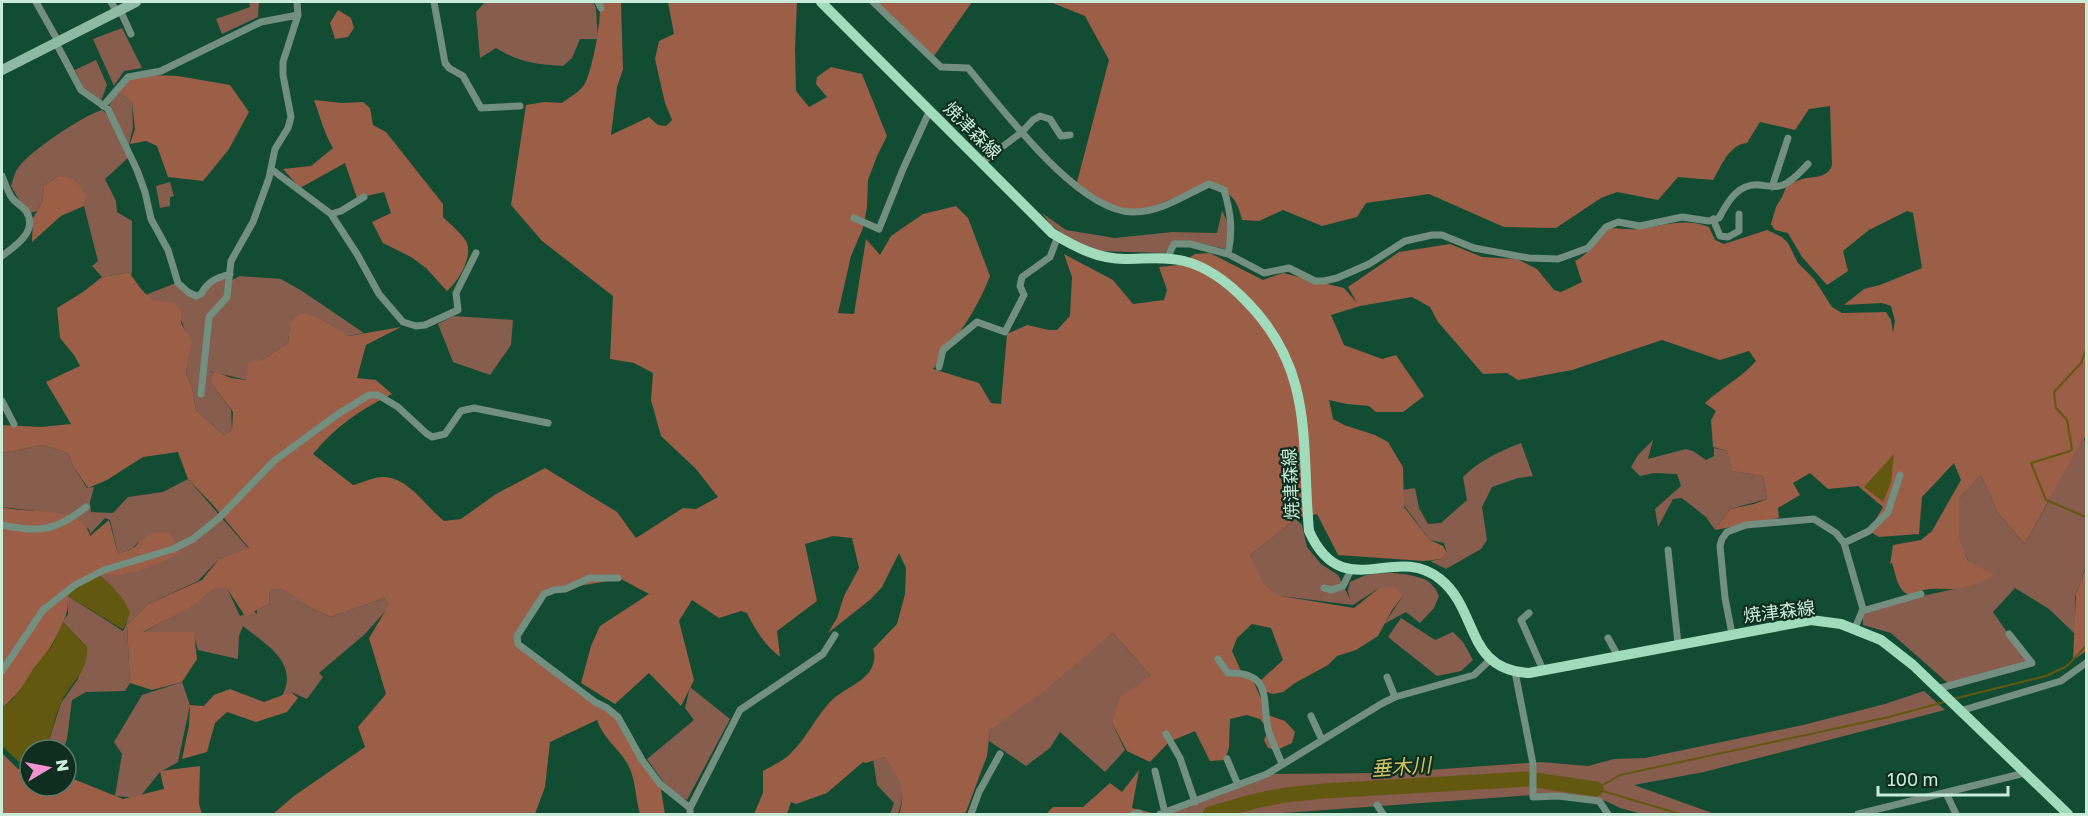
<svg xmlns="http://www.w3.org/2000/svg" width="2088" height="816" font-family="'Golos Text','Noto Sans JP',sans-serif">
<rect width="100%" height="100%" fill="#124c33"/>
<!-- green -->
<path fill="#875d4e" d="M249,2H259L258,17L222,34L216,19L250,7Z
M485,2H593L596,8L598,39H580L572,58L563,66C535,64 521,63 496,48L480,58L476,12Z
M122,28L142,68L124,71L114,86L93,39Z
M96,60L107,85L101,101L83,87L75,70Z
M116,90L132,102L133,128L129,144L133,159L130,156L105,179L116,201L117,212L132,221V272L102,277L92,266L98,261L84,206L86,195L58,176L44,186L42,203L37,211L27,214L11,186C13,181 14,173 18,168C30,151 82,116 102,110L111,117L108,109Z
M170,182L174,196L170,197V206L160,208L156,186Z
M1222,211C1230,225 1230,235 1225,249L1195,242L1171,244L1165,253L1095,251L1072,241L1051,225L1042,213L1066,230L1115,238L1172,232L1217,233Z
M230,274L222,303L232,280L240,276L281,279L302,291L364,333L348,336L318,317L290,324L288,343L262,360L247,380L208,371L214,373L210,382L231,410L232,430L224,435L196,410L192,387L186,373L191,343L173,302L161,303L145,295L176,283L196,296L214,279Z
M453,316L513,320L511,345L490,375L453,362L438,324Z
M2054,392L2086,437L2084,439L2086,445V566L2075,597V634L2049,609L2015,588L1993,612L2027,661L2013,672L1951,686L1891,633L1863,625V609L1954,589L1970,564L1957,538L1960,497L1981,475L1998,513L2025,544L2050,499Z
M1653,440L1648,459L1686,449L1693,451L1706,460L1714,456V448L1727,451L1733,471L1763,476L1767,499L1730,509L1715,530L1706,517L1682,498L1673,499L1658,527L1655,509L1681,486L1677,474L1654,473L1640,476L1631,467L1638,455Z
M1521,443L1533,476L1518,478L1492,487L1482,507L1487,540L1481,549L1446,569L1430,561L1442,559L1447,553L1444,543L1430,540L1403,504L1402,490L1415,488L1419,508L1428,524L1441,523L1467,500L1463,477C1479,461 1500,451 1521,443Z
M43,445L68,453L73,466L87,488L94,487L90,502L91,512L113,513L128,497L163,492L188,479L249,549L219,559L198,581L148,604L127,625L130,683L125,691L86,692L72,700L67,739L63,750H46L61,703L78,679L87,647L63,622L68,614V596L123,631C138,607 113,590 98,574H121L139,541L132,549L118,554L110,520L105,518L90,534L89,529L52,513L2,507V453Z
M1296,519L1302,525L1307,547L1321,564L1338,575L1350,599L1348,591L1350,582C1355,580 1362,576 1367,575C1384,571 1409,573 1424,579C1431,582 1436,589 1439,596L1434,608L1420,623L1406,612L1384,624L1403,596L1379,588L1353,605L1281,596L1263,590L1250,555Z
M226,586L240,616L254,611L257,614V610L269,604L270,590L281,587L313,609L331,617L384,598L390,606L365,634L319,673L323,677L307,699L291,692L282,696C300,663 265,644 243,626L239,636L238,659L198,650L193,632L142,633L184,610L213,590Z
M1401,618L1435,640L1453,632L1463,642L1473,660L1461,671L1437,676L1388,637Z
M1113,633L1151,676L1112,723L1125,750L1105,772L1060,732L1050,748L1026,766L989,741L990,730Z
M182,682L190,705L178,762L160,772L139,798L115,796L122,754L114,742L142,695Z
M690,687L730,719L687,800L670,791L647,759L694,720L685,708Z
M1924,691L1945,710L1704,772L1634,785L1715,814H1642L1620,808L1606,801L1561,793L1269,814H1156L1265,774L1387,773L1541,762L1588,766L1614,759L1645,758L1803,725L1885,704Z
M884,757C902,774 907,789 898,814H890L894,803L877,785L873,759Z"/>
<!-- forest -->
<path fill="#9b5e47" d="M599,2H621L623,69L617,87L611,135L649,117L658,125L666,126L672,120L665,103L655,59L659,41L674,34L668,2H797L795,48L796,91L809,107L827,97L816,84L817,77L831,67L862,74L887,136L877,156L868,180L867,207L863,228L851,256L838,313L854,314L866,239L880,255L891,236L923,214L956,206L968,218L990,276C977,311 955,339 933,369L979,383L991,403L1001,404L1007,334L1027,325L1049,330H1057L1070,316L1072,277L1064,254L1113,280L1133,304L1164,300L1167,290L1159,267L1178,265L1195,254L1210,253L1263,280L1283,273L1344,288L1357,303L1348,287L1399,252L1450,244L1482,257L1517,259L1537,269L1554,290L1561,292L1582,282L1575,261C1590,253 1597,240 1610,228C1619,228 1629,230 1638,229C1663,226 1685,217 1709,227L1715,240L1724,244L1767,230L1782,237L1788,243L1798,263L1814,279L1832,307L1842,313L1886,312L1891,320L1893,333L1895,321L1891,306L1882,303L1844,305L1864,289L1880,285L1922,268L1913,213L1907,211L1869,230L1843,251L1848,271L1827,285L1802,257L1788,233L1775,230L1771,224L1776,207L1782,197L1787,185C1792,183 1797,181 1802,179C1814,176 1827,179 1832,165L1830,106L1809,109L1795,130L1760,122L1747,143C1729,144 1721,167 1713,180L1678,177L1658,200L1617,192L1601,198L1556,228L1504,227L1429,194L1366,203L1357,217L1322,226L1283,210L1259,221L1242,220C1237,197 1230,193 1209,184L1144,210H1119L1076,186L1109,60L1085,16L1050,2H2086V437L2083,438L2025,544L1998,513L1981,475L1960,497L1959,538L1968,561L1995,575C1983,580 1966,589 1953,589C1933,589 1929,587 1909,595C1897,590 1896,575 1892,563L1890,564L1893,545L1921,540L1932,531L1961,480L1954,463L1922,497L1919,534L1879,537L1869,531L1883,507L1858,486L1828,489L1810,473L1793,483L1800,495L1778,508L1779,518L1715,530L1730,509L1754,504L1767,499L1763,476L1732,471L1727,451L1713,447L1711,420L1716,411L1705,403C1721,388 1741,378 1756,361L1749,351L1720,360L1662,340L1572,370L1518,380L1507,373L1483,374L1438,322L1430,307L1412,297L1360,306L1331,315L1344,345L1382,359L1396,355L1424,396L1403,412H1376L1369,406L1347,404L1329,400L1333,419L1344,425L1375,435L1388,442L1403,467L1404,507L1430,540L1443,546L1447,553L1442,559L1424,561L1338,555L1317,514L1296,519L1250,555L1265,586L1281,596L1354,608L1379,588L1396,587L1403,596L1392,610L1378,636L1356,650L1337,656L1328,665L1295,683L1283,692L1273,694L1264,691L1259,682L1283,660L1271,628L1252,624L1237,638L1232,651L1242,673L1253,680L1268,715L1285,721L1295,732L1292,743L1277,750L1268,748L1264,740L1268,730L1260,719L1247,715L1230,719L1229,747L1225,760L1210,761L1195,731L1169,742L1150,762L1127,751L1112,723L1120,697L1151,676L1113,633L1040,694L990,730L987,756L966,812L963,814H899C907,792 899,774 884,757L866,763L863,762L827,793L796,804L791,802L787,814H754L763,793V771C772,766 783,761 790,754C806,739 815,718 830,702C841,690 861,684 870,671C874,664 876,656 873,649L897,624L905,594L906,568L899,553L882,587L871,599L828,633L837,618L844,596L859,568L852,538L833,536L805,544L817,601L777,631L780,657C765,645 755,630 747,613L741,611L719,618L692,600L679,621L694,680L681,706L649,673L615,704L581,683L591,646L600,626L649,594L621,579L554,590L544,594L517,636L518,644L567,680L573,690L599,707L614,713L660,784L665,814H640C635,798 636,778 627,763C618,748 603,738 597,720L550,742L545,787L535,814H273L294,796L365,747L358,727L386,694L369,638L389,605L384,598L331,617L313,609L281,588L270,590L269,604L245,616L226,587L213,590L189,608L143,632H194L197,659L182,682L152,690L130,683L127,625L148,604L202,580L219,559L249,548L213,505L188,479L178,452L143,457L107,480L88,488L73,466L68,453L43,445L2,453V425L41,427L71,424L46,382L80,366L74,355L60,338L57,308L83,292L102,277L132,272L131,275C144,293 149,303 173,302L181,311V323L192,341L186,373L192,387L196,410L224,435L232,430L233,412L210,382L214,371L231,378L246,380L248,363L262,360L288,343L290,322L301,313L318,317L349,336L401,327L366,345L357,378L376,380L392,394C361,409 335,427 313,454L353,485C362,483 375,476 385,477C410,479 425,506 444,521L461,519L496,494L545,468L617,512L636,538L683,508L696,509L718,497L696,469L661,436L651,400L653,373L634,363L610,359L613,296L542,241L511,205L526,105L545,102L562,103C568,98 580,92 584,85C592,73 603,15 599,2Z
M877,2H972L934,56Z
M338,10L351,18L354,28L348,37L335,39L330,23Z
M153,75L178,76L230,85L249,112L229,149L203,181L168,177L157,146L146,141L130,144L135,129L132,102L116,90L128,77Z
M314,100L342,103L363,102L370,108L373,125L386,132L443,204V217C450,224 460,232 466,241C474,256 458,282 447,291L426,268L411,257L383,243L372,222L391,213L384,192L357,198L345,163L300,188L283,169L311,166L333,148C324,133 320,116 314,100Z
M58,176L73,179L87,195L84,206L61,216L32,242L33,218L42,203L44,186Z
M2,507C26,514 84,505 90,536L109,520L118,554C122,552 128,551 132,549C149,537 147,530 170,533L180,552C154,568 126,579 95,573L68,596C68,602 68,609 66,615C58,640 23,692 2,708Z
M2086,567V651L2073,660L2076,594Z
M230,689L264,702L291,692L298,698L287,712L256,722L227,712L215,723L207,752L182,759L189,726L190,705L204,706L214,695Z
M2,753L18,769L30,767V786H66V776L123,799L164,789L160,771L200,766L199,804L202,814H2Z
M1139,770L1132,808L1157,814H1046L1053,807H1083L1110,783L1122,792Z"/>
<!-- water -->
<path fill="#625810" d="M1894,454L1891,482L1883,502L1864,487Z
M98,574C113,586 123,596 130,613L124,628L122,629L68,596L75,585Z
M63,622L87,647C88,676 69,682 60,705C54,719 51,735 47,750H30V760L19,762L2,746V708L12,700L22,687L33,669L53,644Z"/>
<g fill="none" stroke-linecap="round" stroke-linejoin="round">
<!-- stream -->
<path stroke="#625810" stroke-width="2" d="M2086,350L2081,363L2054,392L2056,408L2067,420L2072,449L2070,451L2031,463L2046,500L2086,517
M1953,699L2046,676L2067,666L2086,646
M1596,789L1620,775L1889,717L1944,702
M1596,789L1680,814"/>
<!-- river -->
<path stroke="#625810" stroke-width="15" d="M1210,814L1255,801L1285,795L1324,791L1528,779L1596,789"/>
<!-- street -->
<path stroke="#728f7f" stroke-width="7" d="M36,2L58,41
M111,2L117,12
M434,2L445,63L449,68L463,76L481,108L520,106
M598,2L601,8
M873,2L941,67L968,68C1002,108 1077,211 1132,212C1160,213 1185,195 1209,184L1224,190C1231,213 1233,231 1228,254
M120,10L131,34
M56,43L81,90L108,109L137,170L145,192L151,219L168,250L178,283L188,292L196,296L201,294C208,281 216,278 230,274
M103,106L128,77L161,71L261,22L298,15
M982,162L1022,132L1033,120L1040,116L1050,119L1061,136L1070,135
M271,169L331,214L357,254L379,294L403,322L416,326L425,325L458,310L456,293L476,253
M2,176C5,183 8,192 12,198C16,203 22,206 26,211C39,231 15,246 2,256
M1772,187L1788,138
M331,214L341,211L364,197
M854,218L879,229L903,169L930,110
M1713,219L1720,236L1728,237L1739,231V214
M1167,258L1174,244H1190L1228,254L1264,273L1289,268L1315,281H1324L1337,278L1369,264L1405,241L1432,235H1442L1474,248L1529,258L1558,259L1588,248L1606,227L1618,222L1640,226L1682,217L1709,221L1719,218C1728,201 1738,183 1760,185C1768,186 1775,188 1783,185C1793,181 1801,171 1808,164
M939,367L943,350L977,322L1005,332L1024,295L1020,286L1022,277L1050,257L1058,236
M201,394L209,317L227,297L231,261L253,222L269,178L275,149L288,128L291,117L283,75V62L298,15L297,2
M2,401L14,424
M2,525C39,533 56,531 86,507
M1844,543L1869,531L1888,512L1900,475
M1668,550L1678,644
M618,578H590L565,589L554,590L544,594L517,636L518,644L595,702L607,708L618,717L642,760L660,784L690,808
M1324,588L1332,590L1343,586L1351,570
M1862,611L1921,594
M1529,613L1521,620L1543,670
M1732,634L1725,598L1720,546L1722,539L1727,532L1746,525L1814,519L1836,533L1844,543L1863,609L1855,628
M1608,638L1618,656
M1218,659L1228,673C1272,672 1262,698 1268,729C1271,740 1278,753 1282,764
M2,671L43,610L75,585L104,570L173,549L193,539L219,518L274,461L338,414L369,395H378L398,407L426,433L432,437L445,434L461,411L474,408L548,423
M1515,672L1533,764V797L1558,796L1599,801L1608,814
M1387,677L1395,697
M1937,689L2032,663L2009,634
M1960,711L2061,681L2086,663
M1311,716L1322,740
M1166,734L1180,758L1195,802
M1227,759L1238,785
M1155,771L1165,813
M1946,793L1956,814
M1377,805L1383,814
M690,814V808L740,710L823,654L835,635
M971,814L979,792L1000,754
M1134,814L1139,813L1140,814
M1160,814L1267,774L1381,704L1395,697L1474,675L1491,659
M1858,814L2025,773"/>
<!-- secondary -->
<path stroke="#8dbaa1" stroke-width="10" d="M2,70L136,2"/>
<!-- primary -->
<path stroke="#a0dcbc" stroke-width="10" d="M821,2L1052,233C1075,247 1098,259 1125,259C1145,259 1164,256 1184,261C1208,267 1231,285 1248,303C1315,372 1301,444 1309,531C1343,606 1394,542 1440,579C1479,610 1465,670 1529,673L1811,620L1841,624L1881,640L1913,665L2068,814"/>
</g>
<g text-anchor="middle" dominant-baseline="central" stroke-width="4.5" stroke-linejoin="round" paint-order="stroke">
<!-- street labels -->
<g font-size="18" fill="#c9ecd8" stroke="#0f2e1f">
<text transform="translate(973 130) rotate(45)">焼津森線</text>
<text transform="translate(1290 484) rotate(-93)">焼津森線</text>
<text transform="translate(1779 611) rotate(-7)">焼津森線</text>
</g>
<!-- water labels -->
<g font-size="20" font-style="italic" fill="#d2c364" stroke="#0f2e1f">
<text transform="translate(1401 766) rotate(-4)">垂木川</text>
</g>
</g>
<!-- border -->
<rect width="2088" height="816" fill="none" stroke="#c9ecd8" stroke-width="6"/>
<!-- north arrow -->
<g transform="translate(48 768) rotate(80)"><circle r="28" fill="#0f2e1f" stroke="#597a69" stroke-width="1.5"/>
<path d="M0-4.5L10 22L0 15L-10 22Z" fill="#f491d3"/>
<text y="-9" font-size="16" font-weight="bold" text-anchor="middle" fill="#c9ecd8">N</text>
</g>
<!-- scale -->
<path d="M1878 786v9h130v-9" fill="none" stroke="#c9ecd8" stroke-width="3"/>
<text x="1887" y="786" font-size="18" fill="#c9ecd8" stroke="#0f2e1f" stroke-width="4.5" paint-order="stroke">100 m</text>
</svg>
